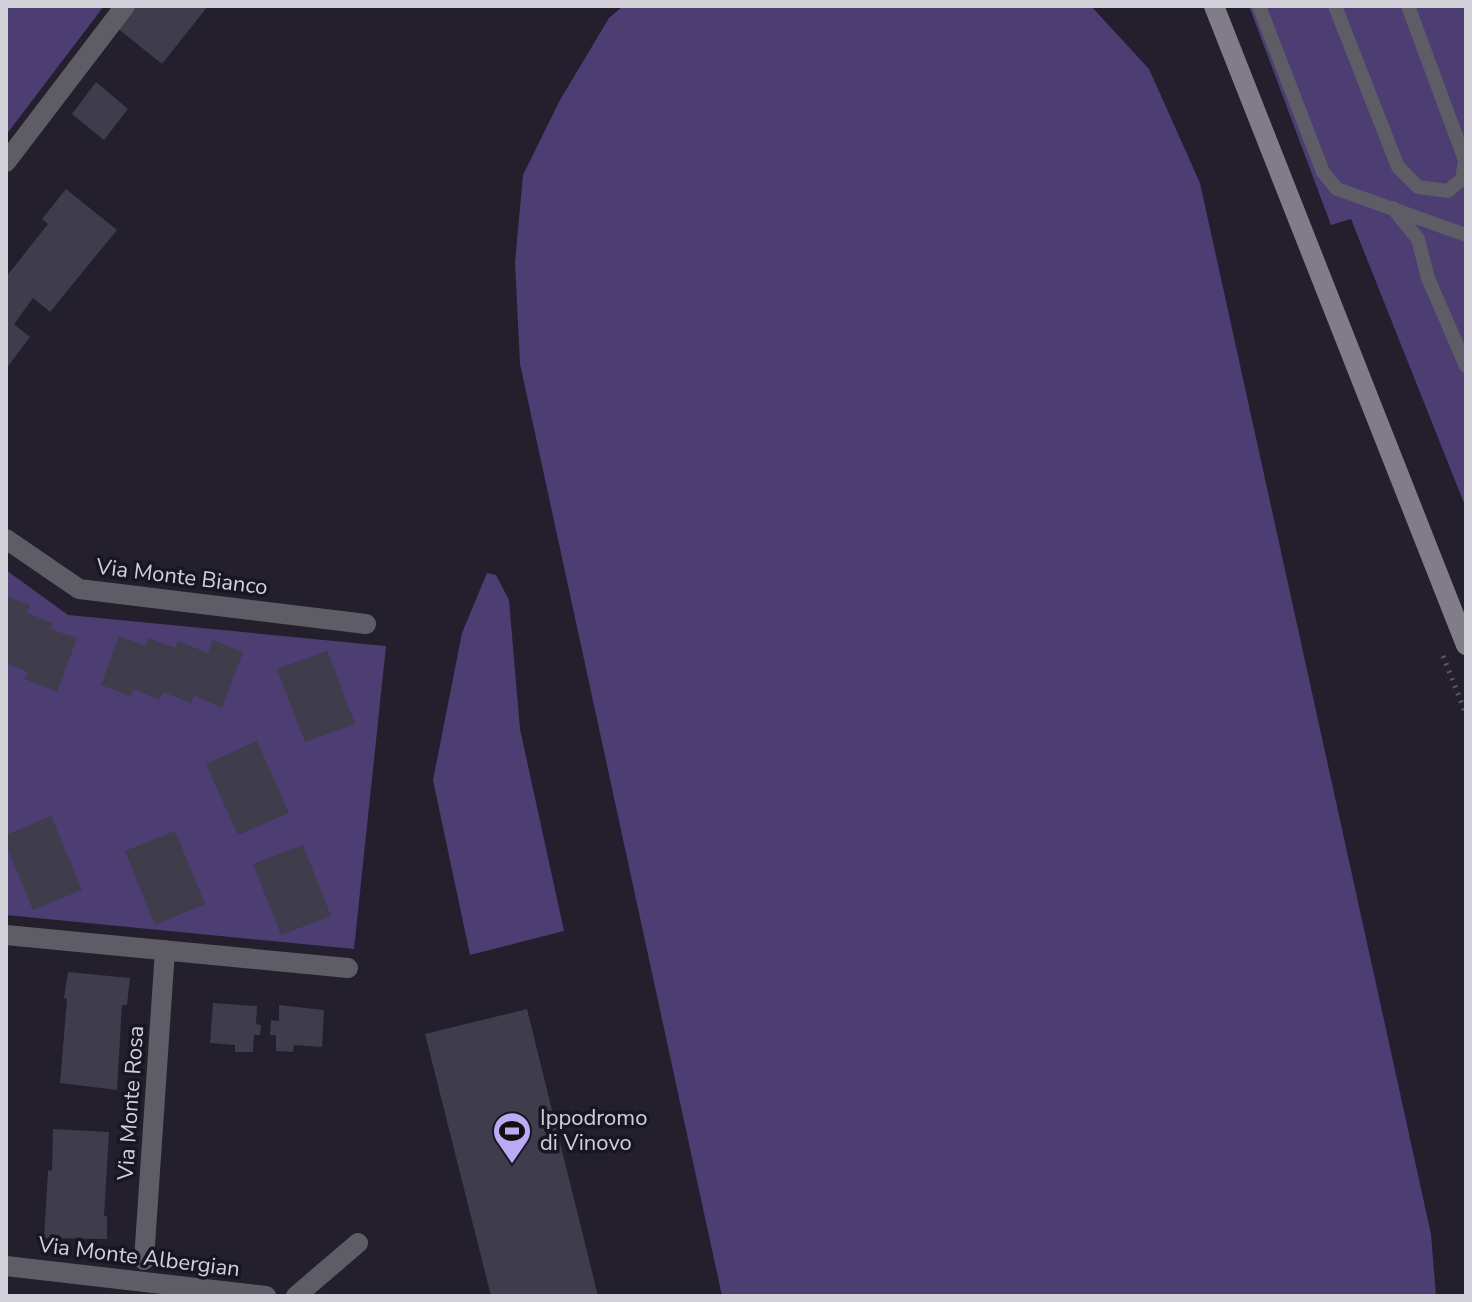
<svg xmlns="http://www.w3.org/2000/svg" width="1472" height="1302" font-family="'Nunito Sans',sans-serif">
<rect width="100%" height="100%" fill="#231f2d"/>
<!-- green -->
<path fill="#4c3d73" d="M6,6H104L6,135Z
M623,6H1091L1149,69L1200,183L1431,1234L1436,1296H722L520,364L515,262L523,175L560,100L609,18Z
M1249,6H1466V508L1351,219L1331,225Z
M6,570L68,615L386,646L354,949L6,915Z
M487,573L496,575L509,600L520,729L564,931L470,955L433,780L462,633Z"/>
<!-- building -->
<path fill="#3f3c4b" d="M132,6H208L162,64L116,27Z
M96,82L128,109L104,140L72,114Z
M66,189L117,230L50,312L33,298L14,324L30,337L6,369V277L48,224L42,219Z
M6,596L30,605L27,613L53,623L50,629L77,638L57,692L25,679L28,672L6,663Z
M119,636L145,646L148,638L175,648L178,641L208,653L213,640L243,652L222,708L194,695L191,703L163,692L159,700L134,689L130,696L101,685Z
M327,651L355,724L305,742L277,669Z
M257,741L289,813L238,835L206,764Z
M51,816L82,890L33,910L6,845V835Z
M175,831L205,904L155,925L125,851Z
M303,845L331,916L281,935L253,864Z
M68,972L130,978L127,1005H122L117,1090L60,1083L67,999L64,998Z
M213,1003L257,1006L256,1024L261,1025L260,1035H254L253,1052H235V1045L210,1043Z
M279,1005L324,1010L322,1047L294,1045L293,1052L276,1051V1035H270L271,1020L279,1021Z
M527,1009L598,1296H491L425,1034Z
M53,1129L109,1132L104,1216H107V1239L44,1238L48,1171L52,1170Z"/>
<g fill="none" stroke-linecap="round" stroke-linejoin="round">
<!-- path -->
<path stroke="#5b5764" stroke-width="5" stroke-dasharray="2 6" stroke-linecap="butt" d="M1443,656L1466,714"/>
<!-- service -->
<path stroke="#5e5c64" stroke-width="14" d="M1259,6L1323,172L1337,189L1466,235
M1335,6L1398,167L1418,187L1448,191L1462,179L1465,160L1408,6
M1393,208L1418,239L1428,278L1466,366"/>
<!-- minor -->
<path stroke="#5e5c64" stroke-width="20" d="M6,162L125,6
M6,539L79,589L366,624
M6,935L348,968
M144,1260L165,950
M6,1266L266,1296
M296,1296L358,1243"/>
<!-- secondary -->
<path stroke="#807d89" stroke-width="20" d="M1214,6L1466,645"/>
</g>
<!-- icons -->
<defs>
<g id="stadium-pin" transform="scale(2)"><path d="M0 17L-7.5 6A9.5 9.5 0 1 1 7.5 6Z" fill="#bcaaf5" stroke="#191624"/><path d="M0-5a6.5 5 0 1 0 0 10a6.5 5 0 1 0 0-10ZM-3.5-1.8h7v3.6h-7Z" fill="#111"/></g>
</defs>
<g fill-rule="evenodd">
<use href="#stadium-pin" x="512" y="1131"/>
</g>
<g text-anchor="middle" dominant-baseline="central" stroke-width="7" stroke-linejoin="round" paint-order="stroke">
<!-- street labels -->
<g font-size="22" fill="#d2d0d9" stroke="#191624">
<text transform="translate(182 577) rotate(7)">Via Monte Bianco</text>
<text transform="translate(131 1103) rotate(-86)">Via Monte Rosa</text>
<text transform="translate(139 1257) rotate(7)">Via Monte Albergian</text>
</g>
<!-- poi labels -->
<g font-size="22" fill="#d2d0d9" stroke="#191624" text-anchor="start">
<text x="540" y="1118">Ippodromo<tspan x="540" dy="25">di Vinovo</tspan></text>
</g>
</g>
<!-- border -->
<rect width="1472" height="1302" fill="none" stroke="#d2d0d9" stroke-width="16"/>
</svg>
